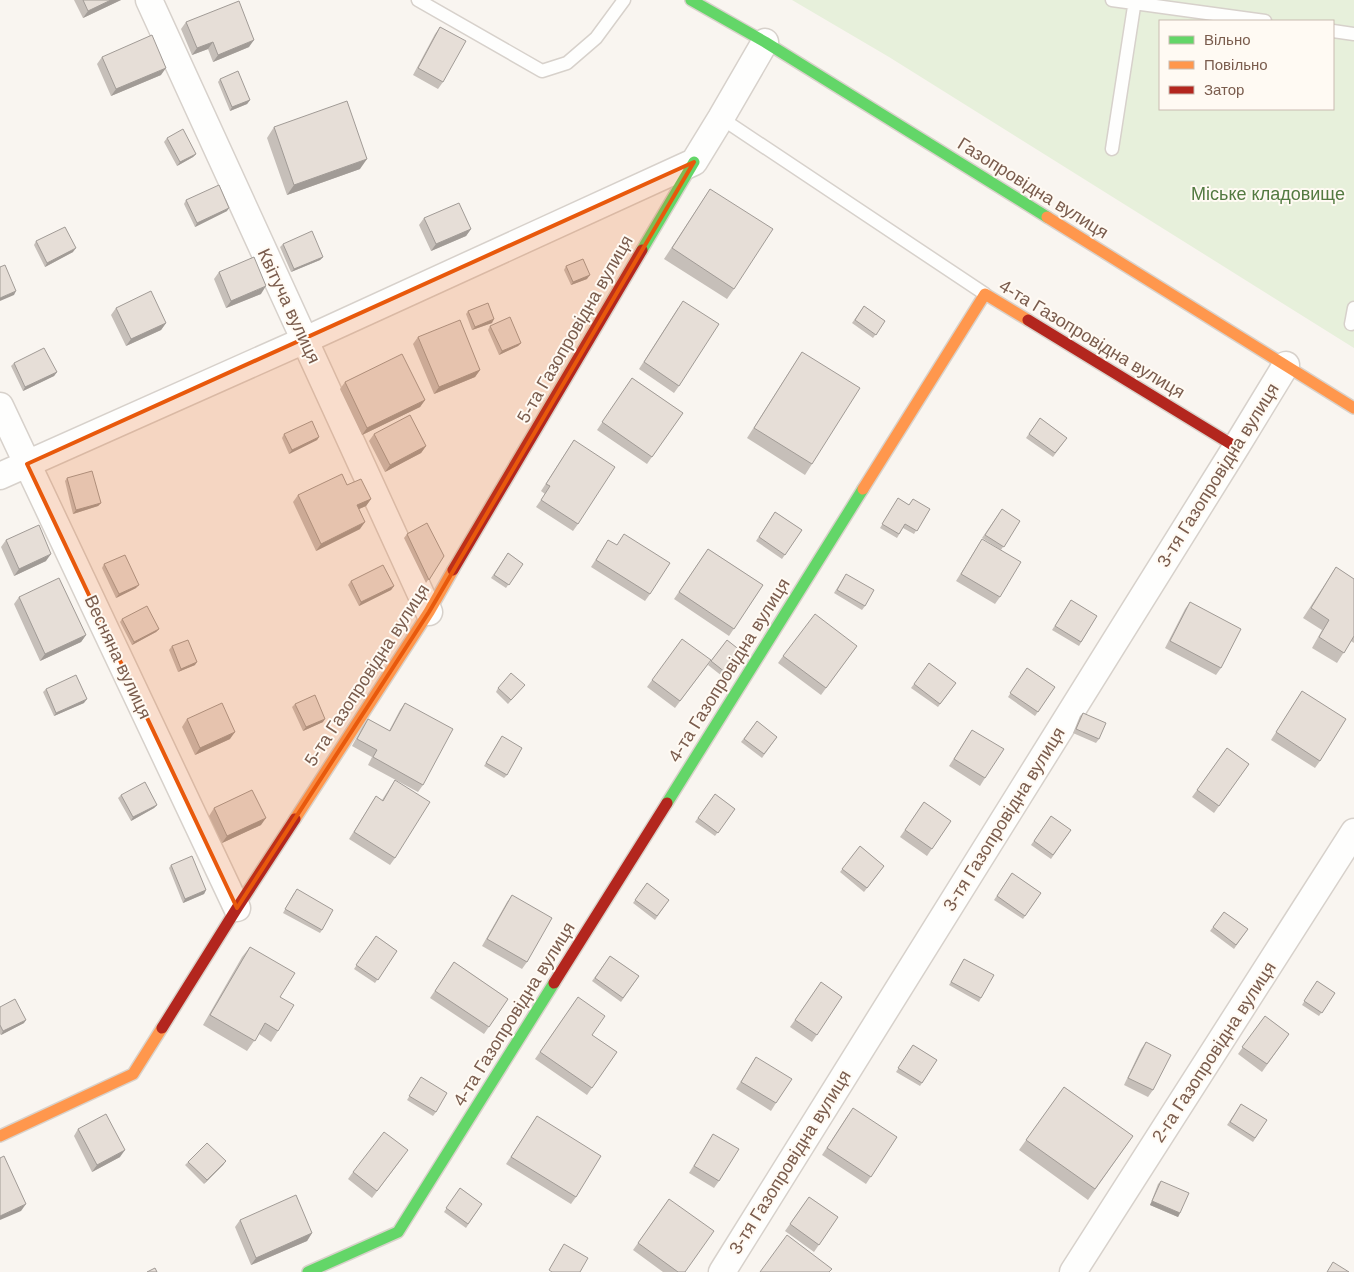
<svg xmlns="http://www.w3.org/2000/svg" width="1354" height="1272" font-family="Arial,sans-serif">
<rect width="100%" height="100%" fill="#f9f5f0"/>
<!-- green -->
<path fill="#e7f0db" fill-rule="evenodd" d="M792,0H1354V348L889,57ZM1160,21H1333V109H1160Z"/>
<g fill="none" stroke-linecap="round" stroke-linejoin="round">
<!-- lane casing -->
<g stroke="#d7d1cb" stroke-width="15">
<path id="lane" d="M418,0L542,71L567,63L596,38L624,0
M1112,0L1265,21
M1333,31L1354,34
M721,118L985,294
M1112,149L1135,0
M1351,324L1354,308"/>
</g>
<!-- street casing -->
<g stroke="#d7d1cb" stroke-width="29">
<path id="street" d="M149,0L429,612
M0,406L237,908
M0,476L305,340L694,162L721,118L765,42
M722,1272L1236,447L1286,365
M1073,1272L1354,832"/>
</g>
<!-- fast casing -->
<g stroke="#d9d2cb" stroke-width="14">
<path id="fast" d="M691,0L765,42L1047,217
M642,250L694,162
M667,803L863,489
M308,1272L398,1232L554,983"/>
</g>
<!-- slow casing -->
<g stroke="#d9d2cb" stroke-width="14">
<path id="slow" d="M1047,217L1354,408
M863,489L985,294L1028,320
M295,819L429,612L453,570
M0,1136L133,1074L162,1028"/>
</g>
<!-- jam casing -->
<g stroke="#d9d2cb" stroke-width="14">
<path id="jam" d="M1028,320L1236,447
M453,570L642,250
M554,983L667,803
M162,1028L237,908L295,819"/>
</g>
<!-- lane -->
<use href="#lane" stroke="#fefefd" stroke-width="12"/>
<!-- street -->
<use href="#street" stroke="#fefefd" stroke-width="26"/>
<!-- fast -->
<use href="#fast" stroke="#63d668" stroke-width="11"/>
<!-- slow -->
<use href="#slow" stroke="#ff974d" stroke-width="11"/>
<!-- jam -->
<use href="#jam" stroke="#b3261e" stroke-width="11"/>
</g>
<!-- wall -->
<path fill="#c6bfb9" d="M74,0H121L83,18Z
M186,22L249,47L213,62L208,49L192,55L181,29Z
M440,27L443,82L438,89L413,75L435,34Z
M102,57L161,75L111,96L97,64Z
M220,79L250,100L247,104L230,111L218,82Z
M274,127L360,169L287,195L267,138Z
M167,138L196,154L193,157L177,166L164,142Z
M710,189L734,289L727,299L664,259Z
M186,200L227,211L195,227L184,204Z
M424,218L471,229L466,236L431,251L419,225Z
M36,241L73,252L45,267L34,245Z
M283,244L323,257L320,260L291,272L280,247Z
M566,266L587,279L571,285L564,270Z
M219,272L261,294L226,308L214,279Z
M864,306L885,321L873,338L852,323Z
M116,308L166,323L161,330L126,346L111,315Z
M678,308L679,386L674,393L639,369Z
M468,311L492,323L472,330L466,314Z
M490,326L521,343L518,346L499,355L488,330Z
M418,337L480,370L475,377L434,394L413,344Z
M802,352L812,464L805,475L747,438Z
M14,363L57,372L54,376L23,391L11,366Z
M632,378L683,413L647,464L597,430Z
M345,382L425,400L420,407L362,435L340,389Z
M1040,418L1067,438L1053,457L1026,438Z
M284,434L319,437L317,440L289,454L282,438Z
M374,434L426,446L421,453L385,472L369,441Z
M574,440L578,524L573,531L536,507L545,494L541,491Z
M67,478L101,503L98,506L73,514L65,481Z
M347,485L371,499L366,506L359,509L360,529L316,551L293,502L298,495Z
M898,498L909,505L930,509L914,534L903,528L897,538L880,528Z
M1002,509L1020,521L1001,550L982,538Z
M775,512L802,530L782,559L756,541Z
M407,534L444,556L426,583L404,538Z
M982,539L1000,597L995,604L956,581Z
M6,540L46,561L14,576L1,547Z
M608,540L650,594L645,601L591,567Z
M708,549L763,585L729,636L674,599Z
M508,553L523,564L506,588L491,578Z
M104,564L136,588L116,598L102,568Z
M1336,567L1354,579V643L1351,641L1337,663L1312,648L1322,630L1303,618Z
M844,577L865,606L862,610L834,593Z
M351,581L394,586L391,590L359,606L348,585Z
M19,597L86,635L81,642L40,661L14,604Z
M1071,600L1097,616L1079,646L1052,630Z
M1190,602L1221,668L1216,675L1165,648L1185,609Z
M122,619L159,629L156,632L132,645L120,622Z
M727,640L746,655L727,680L708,665Z
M172,646L195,665L178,672L169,650Z
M857,646L821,695L778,663L783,656Z
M711,660L675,708L647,687L652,680Z
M929,663L956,683L938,707L911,688Z
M1027,668L1055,687L1035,716L1008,697Z
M525,685L508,704L496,692L498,688Z
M46,689L84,703L54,716L43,692Z
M1302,691L1320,761L1315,768L1271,740Z
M405,703L423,785L418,792L368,765L372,757L352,746L363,726L368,719L389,731L400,710Z
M295,704L323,722L303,731L292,707Z
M1083,713L1099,739L1096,743L1073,733L1080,716Z
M187,719L230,739L195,755L182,727Z
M757,721L777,737L762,758L741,742Z
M972,730L985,778L980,786L949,766Z
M502,736L507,775L504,778L484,766Z
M1227,748L1249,764L1214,813L1192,797Z
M395,780V858L390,865L349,839L376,796L382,800Z
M715,794L735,809L715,836L695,822Z
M121,795L157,805L154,808L131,821L118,798Z
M924,802L951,821L927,856L900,837Z
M214,808L261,825L222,843L209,816Z
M1051,816L1071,830L1051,859L1031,845Z
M860,846L884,866L864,892L840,872Z
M171,865L206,890L204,894L183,903L169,868Z
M1012,873L1041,893L1023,919L994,900Z
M647,883L669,900L655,920L633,903Z
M294,893L322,930L320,933L283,913Z
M512,895L527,962L522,969L482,946L507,902Z
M1224,912L1248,929L1234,949L1210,931Z
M376,936L397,951L375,983L354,969Z
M250,947L280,997L278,1031L271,1042L259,1034L247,1051L203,1025L242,957Z
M610,956L639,976L621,1002L592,981Z
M964,959L981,998L979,1002L949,985Z
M454,962L508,999L484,1034L430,998Z
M1317,981L1335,993L1319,1016L1302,1005Z
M821,982L842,997L812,1042L790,1027Z
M578,997L592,1035L617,1052L587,1095L535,1059Z
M0,1007L24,1023L1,1035L0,1034Z
M1265,1016L1289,1034L1262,1072L1238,1054Z
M1146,1042L1153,1090L1148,1097L1124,1085L1141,1049Z
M913,1045L937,1060L920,1086L896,1072Z
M756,1057L776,1103L771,1111L736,1089Z
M421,1077L436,1112L433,1116L407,1100Z
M1064,1087L1133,1136L1088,1200L1019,1150Z
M1241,1104L1267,1120L1253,1142L1227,1125Z
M848,1115L897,1137L866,1184L822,1155Z
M537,1116L576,1197L571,1204L506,1164Z
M78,1129L120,1157L92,1172L74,1136Z
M713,1134L719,1181L714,1188L689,1173Z
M403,1157L372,1198L348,1179L353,1172Z
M226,1161L223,1165L204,1184L185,1165L188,1162Z
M1161,1181L1180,1213L1178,1217L1150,1205L1158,1184Z
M460,1188L482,1204L466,1228L444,1212Z
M809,1197L838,1217L814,1252L785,1231Z
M669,1199L685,1272H663L633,1250Z
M240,1220L312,1233L307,1241L251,1265L235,1227Z"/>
<!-- shaded-wall -->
<path fill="#a19b96" d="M111,0H121L83,18L88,11Z
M254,40L249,47L213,62L218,55Z
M213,42L208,49L192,55L197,48Z
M166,68L161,75L111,96L116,89Z
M250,100L247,104L230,111L232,107Z
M196,154L193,157L177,166L180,162Z
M367,159L360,169L287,195L294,185Z
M229,208L227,211L195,227L197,223Z
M471,229L466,236L431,251L436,244Z
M76,248L73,252L45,267L47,263Z
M323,257L320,260L291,272L294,269Z
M590,275L587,279L571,285L573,282Z
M266,286L261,294L226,308L231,301Z
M16,291L14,295L0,301V298Z
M494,319L492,323L472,330L475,327Z
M166,323L161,330L126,346L131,339Z
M521,343L518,346L499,355L502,351Z
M480,370L475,377L434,394L439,387Z
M57,372L54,376L23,391L25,387Z
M425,400L420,407L362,435L367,428Z
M319,437L317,440L289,454L292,450Z
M426,446L421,453L385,472L390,465Z
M371,499L366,506L352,512L357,505Z
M101,503L98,506L73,514L76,510Z
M365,522L360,529L316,551L321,544Z
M51,554L46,561L14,576L19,569Z
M139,585L136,588L116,598L119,594Z
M394,586L391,590L359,606L361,602Z
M159,629L156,632L132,645L134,642Z
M86,635L81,642L40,661L45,654Z
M197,662L195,665L178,672L181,669Z
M87,699L84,703L54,716L56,713Z
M325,719L323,722L303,731L306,727Z
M235,732L230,739L195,755L200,748Z
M157,805L154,808L131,821L133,817Z
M266,818L261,825L222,843L227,836Z
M206,890L204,894L183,903L185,899Z
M26,1020L24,1023L1,1035L3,1031Z
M125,1150L120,1157L92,1172L97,1165Z
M226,1161L223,1165L204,1184L207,1180Z
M1152,1201L1180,1213L1178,1217L1150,1205Z
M26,1204L21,1211L0,1220V1216Z
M312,1233L307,1241L251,1265L256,1258Z"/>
<!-- building -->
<path fill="#e6ded7" stroke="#a19b96" d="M83,0H111L88,11Z
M239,1L254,40L218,55L213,42L197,48L186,22Z
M440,27L466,41L443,82L418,68Z
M152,35L166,68L116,89L102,57Z
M238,71L250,100L232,107L220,79Z
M347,101L367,159L294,185L274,127Z
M183,129L196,154L180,162L167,138Z
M219,185L229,208L197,223L186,200Z
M710,189L773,229L734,289L672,248Z
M459,203L471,229L436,244L424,218Z
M65,227L76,248L47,263L36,241Z
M312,231L323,257L294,269L283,244Z
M254,257L266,286L231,301L219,272Z
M583,259L590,275L573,282L566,266Z
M5,265L16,291L0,298V267Z
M151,291L166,323L131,339L116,308Z
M683,301L719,324L679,386L644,362Z
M488,303L494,319L475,327L468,311Z
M864,306L885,321L876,335L855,320Z
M510,317L521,343L502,351L490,326Z
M460,320L480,370L439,387L418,337Z
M44,348L57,372L25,387L14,363Z
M802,352L860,388L812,464L754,428Z
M402,354L425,400L367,428L345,382Z
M632,378L683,413L652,457L602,422Z
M410,415L426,446L390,465L374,434Z
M1040,418L1067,438L1055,453L1029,434Z
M312,421L319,437L292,450L284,434Z
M574,440L615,467L578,524L541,500L550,486L546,484Z
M92,471L101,503L76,510L67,478Z
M342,474L347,485L361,479L371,499L357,505L365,522L321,544L298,495Z
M898,498L909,505L913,499L930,509L917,531L905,524L899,534L882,524Z
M1002,509L1020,521L1004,547L985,535Z
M775,512L802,530L785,555L759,537Z
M427,523L444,556L429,580L407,534Z
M39,525L51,554L19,569L6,540Z
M624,534L670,563L650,594L596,560L608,540L617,545Z
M982,539L1021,562L1000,597L961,574Z
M708,549L763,585L734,629L679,592Z
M508,553L523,564L509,585L494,575Z
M125,555L139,585L119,594L104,564Z
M383,565L394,586L361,602L351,581Z
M1336,567L1354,579V636L1344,653L1319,637L1329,620L1311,608Z
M846,574L874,590L865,606L837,590Z
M59,578L86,635L45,654L19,597Z
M1071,600L1097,616L1081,642L1055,626Z
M1190,602L1241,629L1221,668L1170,641Z
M147,606L159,629L134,642L122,619Z
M815,614L857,646L826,688L783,656Z
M682,639L711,660L680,701L652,680Z
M188,640L197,662L181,669L172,646Z
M727,640L746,655L730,676L711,661Z
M929,663L956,683L940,704L914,684Z
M1027,668L1055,687L1038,712L1010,693Z
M511,673L525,685L511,700L498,688Z
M76,675L87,699L56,713L46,689Z
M1302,691L1346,719L1320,761L1276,732Z
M315,695L325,719L306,727L295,704Z
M222,703L235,732L200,748L187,719Z
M405,703L453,729L423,785L373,757L377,750L357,739L368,719L390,731Z
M1083,713L1106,723L1099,739L1076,729Z
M757,721L777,737L764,754L744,739Z
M972,730L1004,749L985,778L954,759Z
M502,736L522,748L507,775L486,763Z
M1227,748L1249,764L1219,806L1197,790Z
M395,780L430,802L395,858L354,832L376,796L383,801Z
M145,782L157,805L133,817L121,795Z
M252,790L266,818L227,836L214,808Z
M715,794L735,809L718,833L698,818Z
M924,802L951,821L932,849L905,830Z
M1051,816L1071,830L1053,855L1034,841Z
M860,846L884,866L867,888L842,869Z
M192,856L206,890L185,899L171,865Z
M1012,873L1041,893L1025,916L997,896Z
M647,883L669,900L657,916L635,900Z
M297,889L333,910L322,930L285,909Z
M512,895L552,918L527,962L487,939Z
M1224,912L1248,929L1236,945L1213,927Z
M376,936L397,951L378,980L356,965Z
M250,947L295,973L280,997L294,1005L278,1031L265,1023L255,1041L210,1015Z
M610,956L639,976L623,998L595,978Z
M964,959L994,975L981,998L951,982Z
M454,962L508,999L489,1027L435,991Z
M1317,981L1335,993L1322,1013L1304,1001Z
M821,982L842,997L817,1035L795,1020Z
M578,997L605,1016L592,1035L617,1052L592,1088L540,1052Z
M15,999L26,1020L3,1031L0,1025V1007Z
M1265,1016L1289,1034L1267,1064L1242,1047Z
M1146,1042L1171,1055L1153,1090L1128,1078Z
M913,1045L937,1060L922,1083L898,1068Z
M756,1057L792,1079L776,1103L741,1082Z
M421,1077L447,1093L436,1112L409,1096Z
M1064,1087L1133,1136L1095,1189L1026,1140Z
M1241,1104L1267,1120L1255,1138L1230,1122Z
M853,1108L897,1137L871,1177L827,1148Z
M106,1114L125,1150L97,1165L78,1129Z
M537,1116L601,1156L576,1197L511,1157Z
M384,1132L408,1150L377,1191L353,1172Z
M713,1134L739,1149L719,1181L694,1166Z
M207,1143L226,1161L207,1180L188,1162Z
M4,1156L26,1204L0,1216V1158Z
M1161,1181L1189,1193L1180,1213L1152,1201Z
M460,1188L482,1204L468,1224L446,1208Z
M296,1195L312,1233L256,1258L240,1220Z
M809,1197L838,1217L819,1245L790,1224Z
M669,1199L714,1231L685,1272H678L638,1243Z
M787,1235L832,1269L829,1272H760Z
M564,1244L588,1258L580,1272H552L549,1270Z
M1333,1262L1349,1272H1327Z
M155,1268L157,1272H147Z"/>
<!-- marked area -->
<path fill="#e8590c" fill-opacity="0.2" stroke="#e8590c" stroke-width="4" stroke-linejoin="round" d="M694,162L429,612L237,908L27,464Z"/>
<g text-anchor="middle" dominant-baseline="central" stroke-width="4" stroke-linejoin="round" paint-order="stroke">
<!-- street labels -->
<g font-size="18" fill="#7a5c4d" stroke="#fffaf3">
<text transform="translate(1033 188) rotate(32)">Газопровідна вулиця</text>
<text transform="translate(289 306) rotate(65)">Квітуча вулиця</text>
<text transform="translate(575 329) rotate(-60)">5-та Газопровідна вулиця</text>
<text transform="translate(1092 339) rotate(31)">4-та Газопровідна вулиця</text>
<text transform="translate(1218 475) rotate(-58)">3-тя Газопровідна вулиця</text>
<text transform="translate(118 657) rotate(65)">Весняна вулиця</text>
<text transform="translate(729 670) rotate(-58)">4-та Газопровідна вулиця</text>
<text transform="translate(367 675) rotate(-57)">5-та Газопровідна вулиця</text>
<text transform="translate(1004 819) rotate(-58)">3-тя Газопровідна вулиця</text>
<text transform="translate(514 1014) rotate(-58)">4-та Газопровідна вулиця</text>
<text transform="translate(1214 1052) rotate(-57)">2-га Газопровідна вулиця</text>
<text transform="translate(790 1162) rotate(-58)">3-тя Газопровідна вулиця</text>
</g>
<!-- park labels -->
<g font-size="18" fill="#537a41" stroke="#fffaf3">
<text x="1268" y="194">Міське кладовище</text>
</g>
</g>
<!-- legend -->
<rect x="1159" y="20" width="175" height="90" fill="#fffaf3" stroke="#cabbb1"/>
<rect x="1169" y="36" width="25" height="8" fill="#63d668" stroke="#cabbb1"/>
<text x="1204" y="45" font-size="15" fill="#7a5c4d">Вільно</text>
<rect x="1169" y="61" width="25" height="8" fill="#ff974d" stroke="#cabbb1"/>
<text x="1204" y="70" font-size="15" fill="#7a5c4d">Повільно</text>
<rect x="1169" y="86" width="25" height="8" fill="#b3261e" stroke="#cabbb1"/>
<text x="1204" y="95" font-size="15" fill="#7a5c4d">Затор</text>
</svg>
